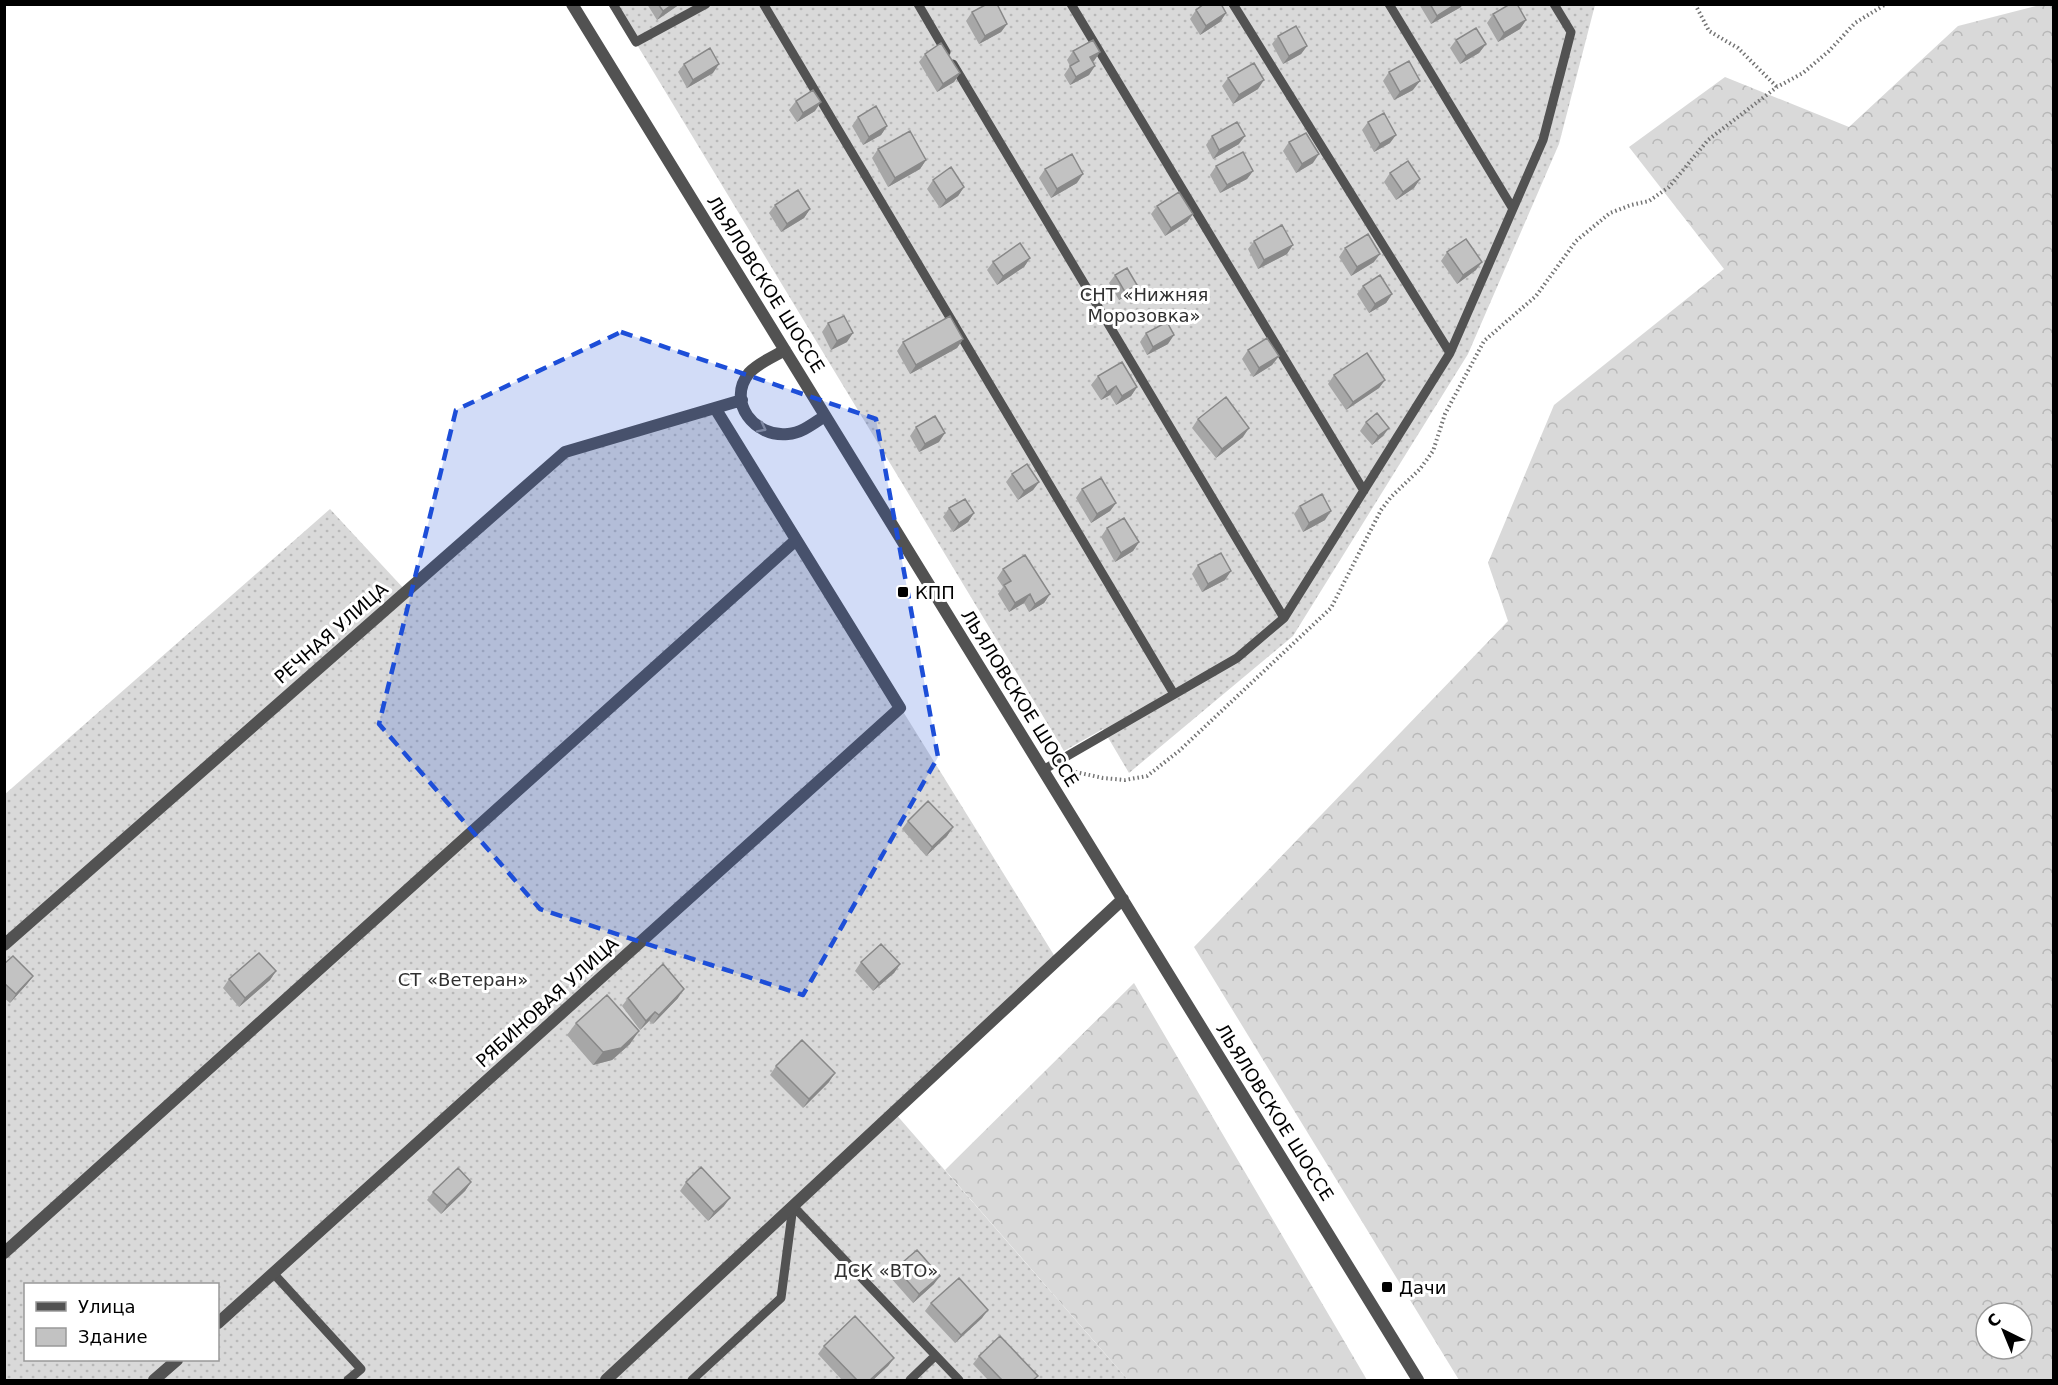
<svg xmlns="http://www.w3.org/2000/svg" width="2058" height="1385" font-family="'DejaVu Sans',sans-serif">
<defs>
<pattern id="forest-crowns" width="20" height="18" patternUnits="userSpaceOnUse" patternTransform="scale(1.5)"><rect width="20" height="18" fill="#d9d9d9"/><path d="M2 6a3 3 0 1 1 6 0M12 15a3 3 0 1 1 6 0" fill="none" stroke="#b8b8b8"/></pattern>
<pattern id="garden-dots" width="8" height="8" patternUnits="userSpaceOnUse" patternTransform="scale(1.5)"><rect width="8" height="8" fill="#d9d9d9"/><path d="M2 2h.1M6 6h.1" fill="none" stroke="#b8b8b8" stroke-width="1.8" stroke-linecap="round"/></pattern>
</defs>
<rect width="100%" height="100%" fill="#fff"/>
<!-- forest -->
<path fill="url(#forest-crowns)" fill-rule="evenodd" d="M2040,5H2054L2053,1380H1459L1194,947L1508,621L1488,563L1554,405L1724,269L1629,147L1725,77L1849,127L1958,26ZM1986,1313H2022V1349H1986Z
M1134,983L1367,1380H1128L945,1170Z"/>
<!-- garden -->
<path fill="url(#garden-dots)" fill-rule="evenodd" d="M613,5H1595L1559,144L1468,354L1293,636L1129,773L1103,729L1064,751Z
M715,408L1057,960L894,1112L1128,1380H5L4,795L330,509L406,591L565,452ZM26,1284H218V1360H26Z"/>
<g fill="none" stroke-linecap="round" stroke-linejoin="round">
<!-- path -->
<path stroke="#747474" stroke-width="4" stroke-dasharray="1.5 3" stroke-linecap="butt" d="M1695,4L1709,31L1738,48L1777,87
M1071,771L1103,778L1125,780L1147,776L1179,751L1331,608L1381,510L1391,497L1420,469L1433,451L1445,414L1484,341L1536,296L1576,241L1610,213L1631,205L1649,201L1669,187L1708,140L1777,87L1803,73L1829,51L1855,23L1886,4"/>
<!-- lane -->
<path stroke="#525252" stroke-width="9" d="M613,4L636,42L706,4
M765,4L764,5L1174,694
M918,4L946,52
M1071,4L1364,491
M1233,4L1450,353
M1389,4L1513,209
M953,64L1284,618
M1043,770L1237,658L1284,618L1450,353L1543,140L1571,32L1554,4
M793,1206L959,1380
M273,1273L361,1369L348,1380
M692,1380L781,1298L793,1206
M910,1380L935,1356"/>
<!-- street -->
<path stroke="#525252" stroke-width="12" d="M572,4L1418,1380
M785,350C773,357 758,363 749,373C726,402 755,438 788,434C802,433 814,423 825,416
M4,945L565,452L742,400
M4,1253L796,540
M218,1323L900,708L715,408
M154,1380L177,1360
M606,1380L1123,899"/>
</g>
<!-- wall -->
<path fill="#a7a7a7" d="M647,4H680L657,20Z
M1419,4H1462L1461,7L1431,24Z
M1196,10L1226,13L1220,22L1200,35L1190,19Z
M972,12L1007,24L1001,32L979,44L966,21Z
M1493,14L1526,20L1520,29L1498,42L1487,23Z
M1278,36L1307,46L1301,54L1283,64L1272,44Z
M1456,40L1486,44L1479,53L1460,64L1450,48Z
M1073,51L1100,52L1093,62L1089,75L1070,85L1064,75L1070,66L1067,60Z
M925,54L960,73L954,82L937,92L919,62Z
M684,64L713,73L687,88L678,72Z
M1389,72L1413,90L1394,100L1383,81Z
M1228,78L1258,89L1233,104L1222,86Z
M796,101L815,111L797,122L789,110Z
M858,117L887,126L881,135L863,145L852,126Z
M1368,122L1390,143L1374,152L1362,130Z
M1212,136L1239,144L1213,159L1206,145Z
M1289,142L1313,163L1296,173L1283,151Z
M878,149L926,160L920,169L888,187L872,158Z
M1216,166L1253,171L1247,179L1220,193L1210,175Z
M1045,169L1077,183L1051,198L1039,178Z
M1390,173L1420,179L1414,188L1396,200L1384,182Z
M933,180L964,187L958,196L940,208L927,189Z
M775,205L810,209L804,218L781,232L769,213Z
M1157,206L1193,214L1187,222L1165,236L1151,214Z
M1254,241L1287,254L1258,269L1248,249Z
M1345,248L1374,262L1351,276L1339,257Z
M1447,252L1476,270L1457,284L1441,261Z
M1030,258L1024,267L997,285L987,270L993,262Z
M1115,275L1137,285L1131,293L1119,300L1109,283Z
M1363,286L1392,294L1386,303L1369,313L1357,294Z
M828,323L847,342L831,350L822,332Z
M1146,333L1168,344L1147,355L1140,342Z
M963,339L957,348L910,374L897,351L903,342Z
M1248,350L1279,356L1272,365L1253,377L1242,359Z
M1334,375L1385,380L1379,388L1346,410L1328,384Z
M1098,376L1137,387L1131,396L1116,405L1110,395L1101,400L1091,385Z
M1198,419L1243,437L1216,458L1192,428Z
M1366,422L1383,436L1372,445L1360,431Z
M916,427L939,442L919,452L910,436Z
M1012,474L1039,482L1033,490L1018,500L1006,482Z
M1082,489L1116,503L1110,511L1091,523L1076,498Z
M1300,506L1325,520L1303,532L1294,514Z
M949,508L974,513L968,522L953,532L943,517Z
M1107,528L1139,542L1133,551L1115,562L1101,537Z
M1198,565L1225,580L1202,592L1192,574Z
M1003,569L1050,594L1044,603L1029,612L1024,603L1009,612L998,594L1003,587L997,578Z
M908,821L953,827L947,836L926,856L902,829Z
M861,962L900,964L894,973L873,991L855,971Z
M4,964L33,976L27,984L10,1003L4,998Z
M276,971L270,980L239,1007L223,988L229,979Z
M628,998H678L653,1024L649,1021L640,1030L622,1006Z
M576,1023L630,1044L612,1060L593,1065L567,1035Z
M776,1066L829,1082L803,1108L770,1075Z
M471,1182L465,1191L441,1214L427,1200L433,1192Z
M686,1182L724,1206L708,1221L680,1191Z
M896,1268L934,1284L913,1303L890,1277Z
M931,1303L982,1318L955,1343L925,1311Z
M824,1346L894,1358L888,1366L873,1380H842L818,1354Z
M979,1356L1035,1380H988L973,1364Z"/>
<!-- shaded-wall -->
<path fill="#888" d="M673,4H680L657,20L663,11Z
M1456,4H1462L1461,7L1431,24L1437,16Z
M1226,13L1220,22L1200,35L1206,26Z
M1526,20L1520,29L1498,42L1504,33Z
M1007,24L1001,32L979,44L985,36Z
M1486,44L1479,53L1460,64L1466,56Z
M1307,46L1301,54L1283,64L1289,56Z
M1100,52L1094,61L1084,66L1090,57Z
M719,64L713,73L687,88L693,80Z
M1095,66L1089,75L1070,85L1076,77Z
M960,73L954,82L937,92L943,84Z
M1264,80L1258,89L1233,104L1239,95Z
M1420,81L1413,90L1394,100L1400,92Z
M821,102L815,111L797,122L803,113Z
M887,126L881,135L863,145L869,137Z
M1396,135L1390,143L1374,152L1380,144Z
M1245,136L1239,144L1213,159L1219,150Z
M1319,154L1313,163L1296,173L1302,164Z
M926,160L920,169L888,187L895,178Z
M1253,171L1247,179L1220,193L1227,185Z
M1083,174L1077,183L1051,198L1057,189Z
M1420,179L1414,188L1396,200L1403,192Z
M964,187L958,196L940,208L946,200Z
M810,209L804,218L781,232L787,224Z
M1193,214L1187,222L1165,236L1171,228Z
M1293,245L1287,254L1258,269L1264,260Z
M1380,254L1374,262L1351,276L1357,267Z
M1030,258L1024,267L997,285L1003,276Z
M1482,262L1476,270L1457,284L1463,275Z
M1137,285L1131,293L1119,300L1125,292Z
M1392,294L1386,303L1369,313L1375,304Z
M853,333L847,342L831,350L837,341Z
M1174,335L1168,344L1147,355L1153,347Z
M963,339L957,348L910,374L916,365Z
M1279,356L1272,365L1253,377L1259,368Z
M1385,380L1379,388L1346,410L1353,402Z
M1116,386L1110,395L1101,400L1107,392Z
M1137,387L1131,396L1116,405L1122,396Z
M1249,428L1243,437L1216,458L1222,449Z
M1389,428L1383,436L1372,445L1378,436Z
M945,433L939,442L919,452L925,444Z
M1039,482L1033,490L1018,500L1024,491Z
M1116,503L1110,511L1091,523L1097,514Z
M1331,511L1325,520L1303,532L1309,523Z
M974,513L968,522L953,532L959,523Z
M1139,542L1133,551L1115,562L1121,553Z
M1231,571L1225,580L1202,592L1208,584Z
M1030,594L1024,603L1009,612L1015,603Z
M1050,594L1044,603L1029,612L1035,604Z
M953,827L947,836L926,856L932,847Z
M900,964L894,973L873,991L879,983Z
M276,971L270,980L239,1007L245,998Z
M33,976L27,984L10,1003L16,994Z
M684,989L678,998L653,1024L659,1015Z
M655,1012L649,1021L640,1030L646,1021Z
M639,1031L630,1044L612,1060L593,1065L603,1052Z
M835,1073L829,1082L803,1108L809,1099Z
M471,1182L465,1191L441,1214L447,1205Z
M730,1198L724,1206L708,1221L714,1212Z
M940,1276L934,1284L913,1303L919,1294Z
M988,1310L982,1318L955,1343L961,1335Z
M894,1358L888,1366L873,1380H870Z"/>
<!-- building -->
<path fill="#c2c2c2" stroke="#888" stroke-width="1.5" d="M658,4H673L663,11Z
M987,4H997L1007,24L985,36L972,12Z
M1204,4H1221L1226,13L1206,26L1196,10Z
M1430,4H1456L1437,16Z
M1510,4H1517L1526,20L1504,33L1493,14Z
M1296,26L1307,46L1289,56L1278,36Z
M1476,28L1486,44L1466,56L1456,40Z
M1093,40L1100,52L1090,57L1095,66L1076,77L1070,66L1079,61L1073,51Z
M941,43L960,73L943,84L925,54Z
M710,48L719,64L693,80L684,64Z
M1409,61L1420,81L1400,92L1389,72Z
M1254,63L1264,80L1239,95L1228,78Z
M813,90L821,102L803,113L796,101Z
M876,106L887,126L869,137L858,117Z
M1384,113L1396,135L1380,144L1368,122Z
M1237,122L1245,136L1219,150L1212,136Z
M910,131L926,160L895,178L878,149Z
M1306,133L1319,154L1302,164L1289,142Z
M1243,152L1253,171L1227,185L1216,166Z
M1072,154L1083,174L1057,189L1045,169Z
M1408,161L1420,179L1403,192L1390,173Z
M951,167L964,187L946,200L933,180Z
M798,190L810,209L787,224L775,205Z
M1179,192L1193,214L1171,228L1157,206Z
M1282,225L1293,245L1264,260L1254,241Z
M1368,234L1380,254L1357,267L1345,248Z
M1466,239L1482,262L1463,275L1447,252Z
M1020,243L1030,258L1003,276L993,262Z
M1127,268L1137,285L1125,292L1115,275Z
M1380,275L1392,294L1375,304L1363,286Z
M844,316L853,333L837,341L828,323Z
M950,316L963,339L916,365L903,342Z
M1167,322L1174,335L1153,347L1146,333Z
M1267,338L1279,356L1259,368L1248,350Z
M1367,353L1385,380L1353,402L1334,375Z
M1122,362L1137,387L1122,396L1116,386L1107,392L1098,376Z
M1226,397L1249,428L1222,449L1198,419Z
M1377,413L1389,428L1378,436L1366,422Z
M935,416L945,433L925,444L916,427Z
M1027,464L1039,482L1024,491L1012,474Z
M1101,478L1116,503L1097,514L1082,489Z
M1322,494L1331,511L1309,523L1300,506Z
M965,499L974,513L959,523L949,508Z
M1124,518L1139,542L1121,553L1107,528Z
M1221,553L1231,571L1208,584L1198,565Z
M1025,555L1050,594L1035,604L1030,594L1015,603L1004,585L1011,581L1003,569Z
M928,801L953,827L932,847L908,821Z
M881,944L900,964L879,983L861,962Z
M259,953L276,971L245,998L229,979Z
M13,956L33,976L16,994L4,983V964Z
M663,964L684,989L659,1015L655,1012L646,1021L628,998Z
M607,995L639,1031L621,1048L603,1052L576,1023Z
M802,1040L835,1073L809,1099L776,1066Z
M701,1167L730,1198L714,1212L686,1182Z
M458,1168L471,1182L447,1205L433,1192Z
M917,1250L940,1276L919,1294L896,1268Z
M959,1278L988,1310L961,1335L931,1303Z
M855,1316L894,1358L870,1380H857L824,1346Z
M1000,1336L1038,1376L1033,1380H1002L979,1356Z"/>
<!-- one-way arrows -->
<defs><path id="oneway-chevron" d="M-2-3.5L2.5 0L-2 3.5" fill="none" stroke-width="1.6" stroke-linecap="round" stroke-linejoin="round" transform="scale(1.5)"/></defs>
<use stroke="#979797" href="#oneway-chevron" transform="translate(762 428) rotate(27)"/>
<!-- marked area -->
<path fill="#1d4ed8" fill-opacity="0.2" stroke="#1d4ed8" stroke-width="4.5" stroke-dasharray="12 8" stroke-linejoin="round" d="M621,332L876,419L938,757L803,995L540,909L379,724L456,410Z"/>
<!-- markers -->
<g fill="#000" stroke="#fff" stroke-width="2">
<rect x="897" y="586" width="12" height="12" rx="3"/>
<rect x="1381" y="1281" width="12" height="12" rx="3"/>
</g>
<g text-anchor="middle" dominant-baseline="central" stroke-width="6" stroke-linejoin="round" paint-order="stroke">
<!-- street labels -->
<g font-size="18" fill="#000" stroke="#fff">
<text transform="translate(766 284) rotate(58)">ЛЬЯЛОВСКОЕ ШОССЕ</text>
<text transform="translate(331 633) rotate(-41)">РЕЧНАЯ УЛИЦА</text>
<text transform="translate(1020 698) rotate(58)">ЛЬЯЛОВСКОЕ ШОССЕ</text>
<text transform="translate(547 1002) rotate(-42)">РЯБИНОВАЯ УЛИЦА</text>
<text transform="translate(1275 1112) rotate(58)">ЛЬЯЛОВСКОЕ ШОССЕ</text>
</g>
<!-- park labels -->
<g font-size="18" fill="#303030" stroke="#fff">
<text x="1144" y="294">СНТ «Нижняя<tspan x="1144" dy="21">Морозовка»</tspan></text>
<text x="463" y="979">СТ «Ветеран»</text>
<text x="886" y="1270">ДСК «ВТО»</text>
</g>
<!-- poi labels -->
<g font-size="18" fill="#000" stroke="#fff" text-anchor="start">
<text x="915" y="592">КПП</text>
<text x="1399" y="1287">Дачи</text>
</g>
</g>
<!-- border -->
<rect width="2058" height="1385" fill="none" stroke="#000000" stroke-width="12"/>
<!-- legend -->
<rect x="24" y="1283" width="195" height="78" fill="#ffffff" stroke="#999999" stroke-width="1.5"/>
<rect x="36" y="1302" width="30" height="9" fill="#525252" stroke="#999999" stroke-width="1.5"/>
<text x="78" y="1313" font-size="18" fill="#000000">Улица</text>
<rect x="36" y="1328" width="30" height="18" fill="#c2c2c2" stroke="#999999" stroke-width="1.5"/>
<text x="78" y="1343" font-size="18" fill="#000000">Здание</text>
<!-- north arrow -->
<g transform="translate(2004 1331) rotate(317)"><circle r="28" fill="#ffffff" stroke="#999999" stroke-width="1.5"/>
<path d="M0-4.5L10 22L0 15L-10 22Z" fill="#000000"/>
<text y="-9" font-size="16" font-weight="bold" text-anchor="middle" fill="#000000">С</text>
</g>
</svg>
